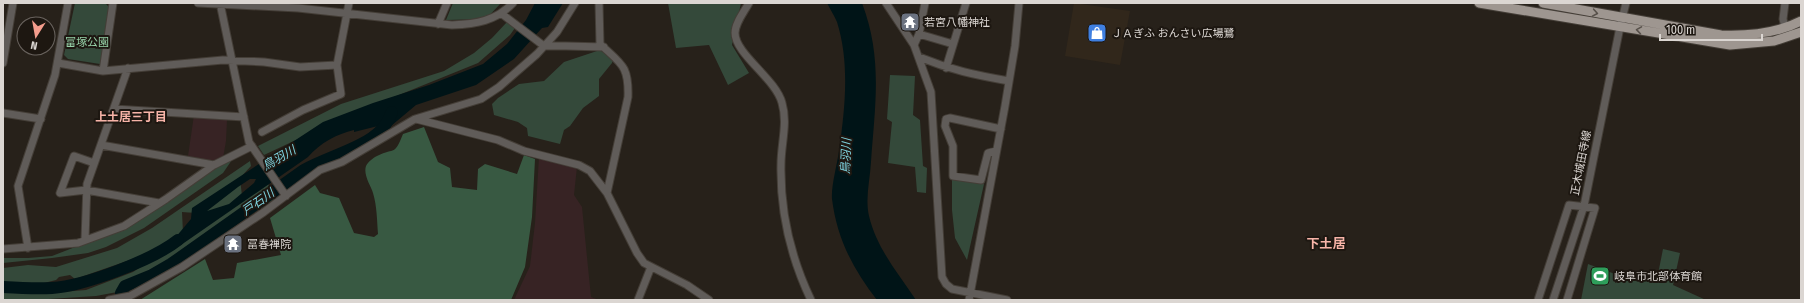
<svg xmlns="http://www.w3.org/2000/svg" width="1804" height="303" font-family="'Fira Sans Condensed','Noto Sans JP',sans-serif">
<rect width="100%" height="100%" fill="#27211a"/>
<!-- built -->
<path fill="#31271b" d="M1074,3L1130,11L1120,65L1065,56Z"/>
<!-- industrial -->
<path fill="#372324" d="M194,115L227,120L226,141L223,158L213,161L188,156Z
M539,157L577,167L574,195L582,207L591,297L599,300H514L530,266L535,223Z"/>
<!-- green -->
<path fill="#34493a" d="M75,3H105L111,9L105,60L100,64L68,59L64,55Z
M453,3H501L486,19L446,20Z
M668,3H741L732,45L749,73L728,85L709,45L676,48Z
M507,22L515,28L510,35L478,63L347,116L264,155L258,146L341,104L444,71L474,53L492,38Z
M600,50L613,60L612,63L599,79V96L583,108L570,126L564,130L560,144L528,136L527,128L518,122L494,115L492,104L498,98L519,84L544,81L564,62Z
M890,75L915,76L913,115L920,120L923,166L927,168L926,193L917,192L915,167L888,163L892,122L887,119Z
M234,157L223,173L144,228L106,247L88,253L52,258L3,263V258H28L52,256L101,237L221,163Z
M250,161L251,166L240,178L242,196C216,216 213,214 182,212L183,233L150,253L75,279L70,275L59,277L56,280L24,288L3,283V268L28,265L56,267L117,248L152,228Z
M952,178L984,184L967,260L955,238L952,210Z
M268,184L277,197L183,260L128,290L96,296L33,300H3V286L38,294L86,290L133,272Z
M1663,249L1680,253L1673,285L1706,300H1581L1588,264L1615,274V283C1629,278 1642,276 1657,279Z"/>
<!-- forest -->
<path fill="#385942" d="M424,127L438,162L450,168L452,187L477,190L478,169L485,164L517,174L524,155L535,159L532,217L525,267L511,300H140L205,259L213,280L234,278L237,263L281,255L270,218L315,185L320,193L339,198L354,233L374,237L378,234C377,221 377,206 373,193C371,186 363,175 366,166C368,162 373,158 377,156C396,147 394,156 403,134Z"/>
<!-- water -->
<path fill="#001417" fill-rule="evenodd" d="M535,3H563L548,27L542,28L514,59L476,85L416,105L391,126L382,125L354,132V130C337,134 320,143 308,157L181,245L164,251L191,219L192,208L323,122L373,103L429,85L483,64L507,44L526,20ZM250,179H256L254,183L229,204L207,211L238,187Z
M827,3H862C883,58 875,105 871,162C870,180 865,198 869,216C877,249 898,273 916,300H877C853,269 837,239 832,199C831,186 837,165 839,151C845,109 850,63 837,22C834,15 830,9 827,3Z"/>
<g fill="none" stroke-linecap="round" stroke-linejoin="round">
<!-- river -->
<path stroke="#001417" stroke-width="12" d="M3,287C19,288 36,289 52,288C84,286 153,260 178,240
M122,300L121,293L125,286L152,275L171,264L304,170C327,157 364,148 381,130C386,126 389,118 392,112"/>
<!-- minor casing -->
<g stroke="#443e37" stroke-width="9">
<path id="minor" d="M198,3L298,8L452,25C476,24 496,21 513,3
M220,3L249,142L286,196
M599,3L600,44C621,64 629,65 628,97L607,193
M749,3C744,12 735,23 735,33C735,54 776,79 782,103C788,123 781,144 781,164C780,211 791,258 811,300
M886,3L914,45L931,92L942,277L946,284L952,289L1007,300
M502,14L544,46H566L604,47
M438,24L447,3
M1785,27L1783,19L1785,3
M919,34L953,44
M914,45L919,34L925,3
M919,57C951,70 975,75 1009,81
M3,63L13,3
M58,63L103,71L223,60L264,62L300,67L337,65
M946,68L966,3
M103,71L113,3
M114,109L244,117
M3,113L41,119
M416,119L498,140L524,151L579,165L590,171L607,193L637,253L644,263L687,285L709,300
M262,132L303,110L341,94L337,65L349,3
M101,145L214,165
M996,151L988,153L981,180L953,176V146L945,126L946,119L950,118L1001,129
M94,163L74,156L60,193L86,190L159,203
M85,239L87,184L128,68
M28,248L18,186L55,75L68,3
M3,249L78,243L124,226L166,199L214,165L252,146
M109,300L130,296L182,267L264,212L320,170L342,162L415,119L481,99L499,87L537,54L557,32L575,3
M638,300L651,267
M969,300L1005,106L1015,46L1019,3
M1538,300L1569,205L1595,208L1567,300
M1553,300L1584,206L1620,27L1626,3"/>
</g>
<!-- major casing -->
<g stroke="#443e37" stroke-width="11">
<path id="major" d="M1479,3L1730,45L1774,41L1801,32
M1543,3L1721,35C1748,36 1776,34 1801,21"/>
</g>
<!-- minor -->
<use href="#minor" stroke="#605c59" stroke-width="7"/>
<!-- major -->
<use href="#major" stroke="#9e9690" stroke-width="9"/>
</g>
<!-- one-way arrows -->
<defs><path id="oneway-chevron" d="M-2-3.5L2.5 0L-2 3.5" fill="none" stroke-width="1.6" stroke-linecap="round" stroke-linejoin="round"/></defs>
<g stroke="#57504a">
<use href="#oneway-chevron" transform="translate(1595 13) rotate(10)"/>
<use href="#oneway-chevron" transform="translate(1639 30) rotate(-171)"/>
</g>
<!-- icons -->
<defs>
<g id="temple-square" transform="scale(1)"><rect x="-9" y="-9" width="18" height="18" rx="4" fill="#6b7280" stroke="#1d1711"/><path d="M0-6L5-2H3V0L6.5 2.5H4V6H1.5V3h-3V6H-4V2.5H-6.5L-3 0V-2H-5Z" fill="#fff"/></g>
<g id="shop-square" transform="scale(1)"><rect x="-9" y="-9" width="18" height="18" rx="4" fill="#3f7fe0" stroke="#1d1711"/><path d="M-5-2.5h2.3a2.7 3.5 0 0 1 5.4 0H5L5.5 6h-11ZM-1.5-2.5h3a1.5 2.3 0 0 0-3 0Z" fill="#fff"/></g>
<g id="stadium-square" transform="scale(1)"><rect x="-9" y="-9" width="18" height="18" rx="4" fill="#2e9e5b" stroke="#1d1711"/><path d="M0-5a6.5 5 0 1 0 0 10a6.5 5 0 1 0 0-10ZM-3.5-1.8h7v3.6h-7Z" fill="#fff"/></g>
</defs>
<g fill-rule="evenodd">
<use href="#temple-square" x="910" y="22"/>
<use href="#shop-square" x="1097" y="33"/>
<use href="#temple-square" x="233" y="244"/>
<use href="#stadium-square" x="1600" y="276"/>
</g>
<g text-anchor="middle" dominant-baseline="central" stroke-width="4" stroke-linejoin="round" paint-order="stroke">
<!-- poi labels -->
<g font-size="11" fill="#dbd6d2" stroke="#1d1711" text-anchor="start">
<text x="924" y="22">若宮八幡神社</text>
<text x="1111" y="33">ＪＡぎふ おんさい広場鷺</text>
<text x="247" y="244">冨春禅院</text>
<text x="1614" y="276">岐阜市北部体育館</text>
</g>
<!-- park labels -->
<g font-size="11" fill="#96d1a8" stroke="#1d1711">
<text x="87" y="42">富塚公園</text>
</g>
<!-- street labels -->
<g font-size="11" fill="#dbd6d2" stroke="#1d1711">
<text transform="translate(1581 163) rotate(-79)">正木城田寺線</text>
</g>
<!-- neighbourhood labels -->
<g font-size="12" font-weight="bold" fill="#f7b4a8" stroke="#1d1711">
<text x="131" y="117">上土居三丁目</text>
</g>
<!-- water labels -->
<g font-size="12" font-style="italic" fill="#7fd4e0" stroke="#1d1711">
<text transform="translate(846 156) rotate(-88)">鳥羽川</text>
<text transform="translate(279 158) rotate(-30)">鳥羽川</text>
<text transform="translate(258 202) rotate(-35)">戸石川</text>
</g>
<!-- quarter labels -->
<g font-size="13" font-weight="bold" fill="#f7b4a8" stroke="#1d1711">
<text x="1326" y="243">下土居</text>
</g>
</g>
<!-- border -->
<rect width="1804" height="303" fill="none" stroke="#dbd6d2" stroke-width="8"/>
<!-- north arrow -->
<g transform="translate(36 36) rotate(191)"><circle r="19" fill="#1d1711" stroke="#69635e"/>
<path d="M0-3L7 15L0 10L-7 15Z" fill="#f49d8d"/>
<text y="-6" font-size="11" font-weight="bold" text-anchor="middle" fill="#dbd6d2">N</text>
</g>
<!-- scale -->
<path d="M1660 34v6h102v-6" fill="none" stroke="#dbd6d2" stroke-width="2"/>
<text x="1666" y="34" font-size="12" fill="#dbd6d2" stroke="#1d1711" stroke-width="3" paint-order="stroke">100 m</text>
</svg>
